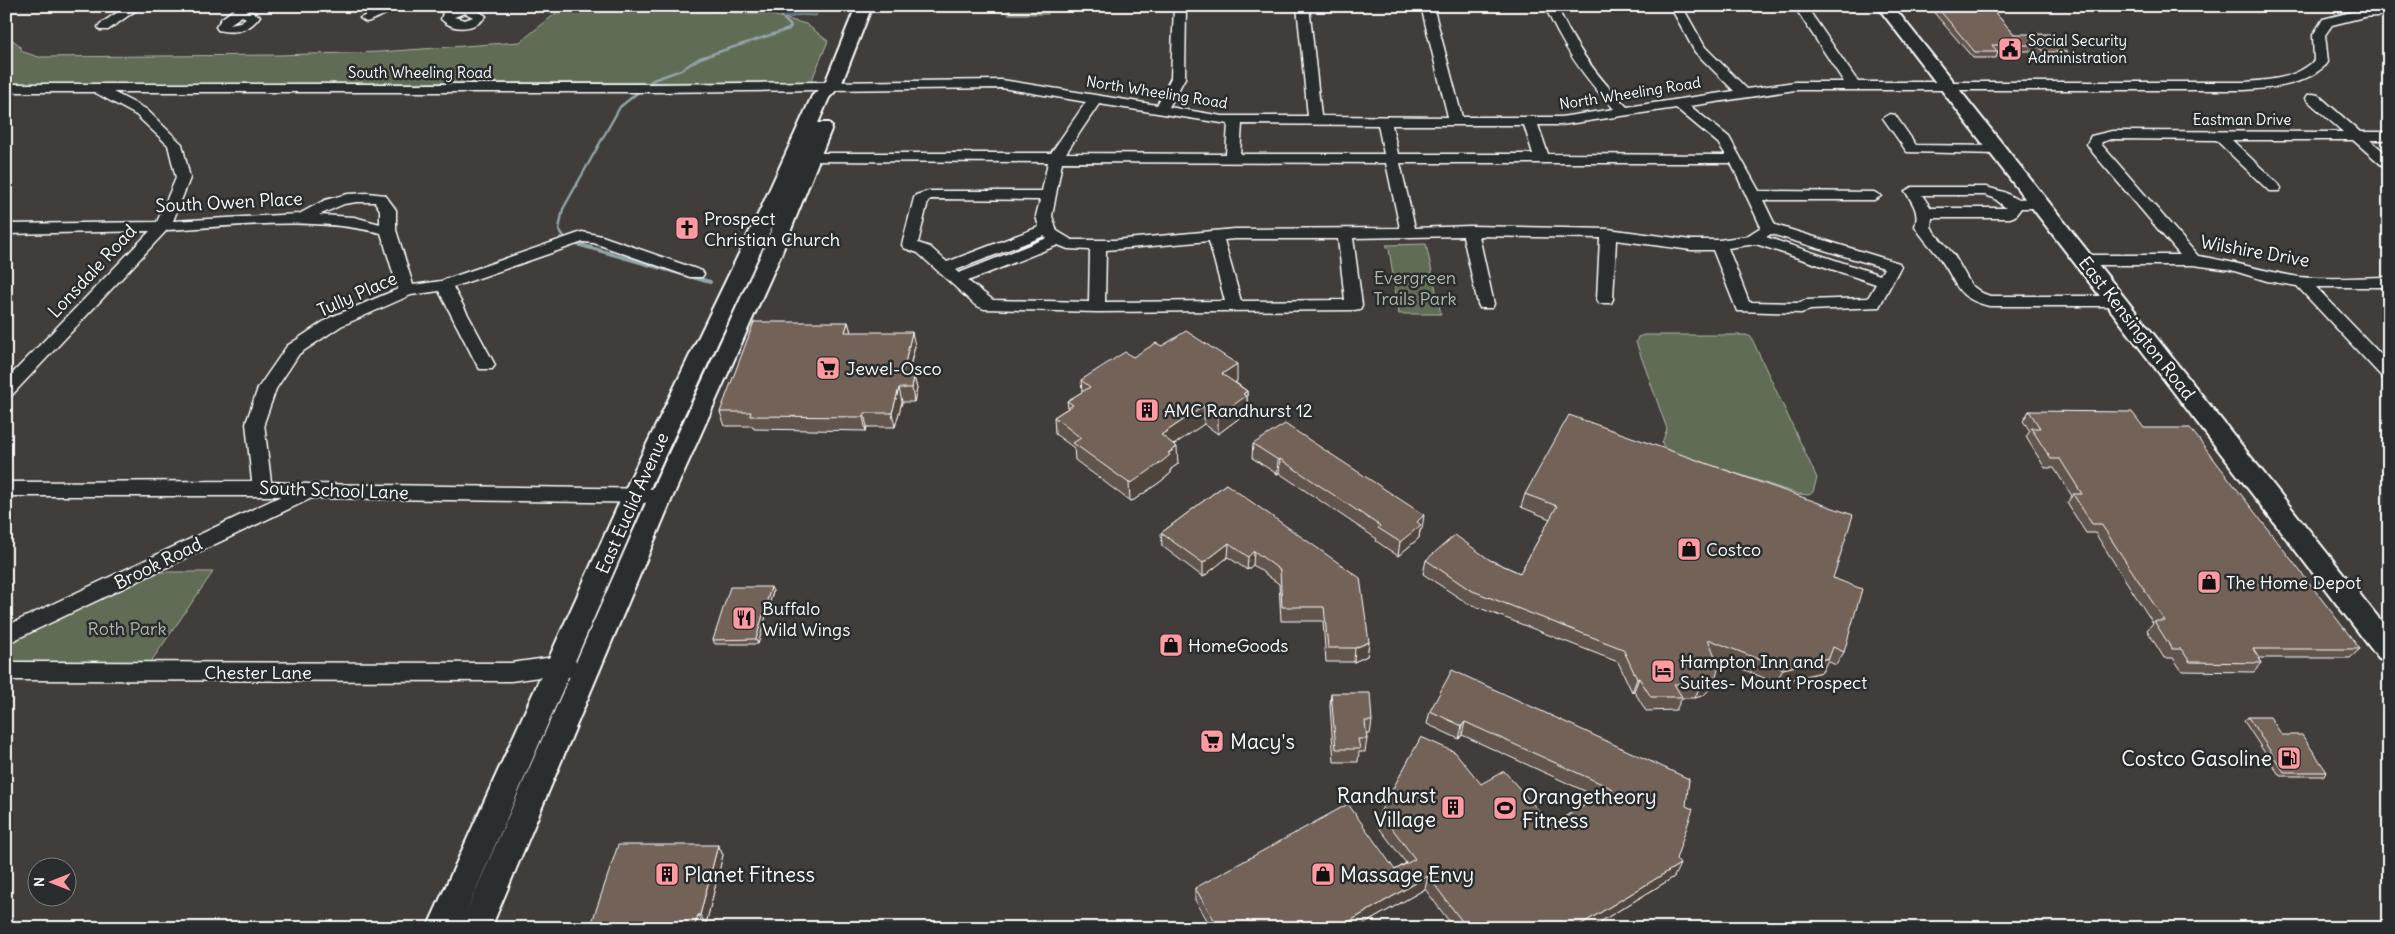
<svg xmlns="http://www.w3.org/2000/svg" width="2395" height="934" font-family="Delius,sans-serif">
<rect width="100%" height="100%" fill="#403d3b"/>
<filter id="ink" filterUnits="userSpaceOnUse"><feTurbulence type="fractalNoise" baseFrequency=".02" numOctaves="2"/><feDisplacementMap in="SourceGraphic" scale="10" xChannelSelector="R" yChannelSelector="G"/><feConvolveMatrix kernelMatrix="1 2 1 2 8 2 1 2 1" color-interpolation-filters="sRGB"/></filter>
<g filter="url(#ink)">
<!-- green -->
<path fill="#606c54" stroke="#b0b6aa" d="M565,6H684L699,11L764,13L806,24L828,41L811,82L6,84V35L18,44L23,52L39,57L278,55L380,52L520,42Z
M1010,6H1049L1048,14H1008Z
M1426,244L1441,314H1399L1389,249L1386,245Z
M1644,335H1746L1751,337L1817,478L1813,492L1809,495L1798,494L1666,450L1662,443L1667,429L1636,342L1638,337Z
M155,572H213L148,666H6V642Z"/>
<!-- water -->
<path fill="#4b686e" stroke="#93a4a8" d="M779,6H816L818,12L816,16L800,15L784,19L777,12Z"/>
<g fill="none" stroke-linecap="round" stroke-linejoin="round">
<!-- stream-far1 -->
<path stroke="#93a4a8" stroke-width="2.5" d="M565,238L559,229L563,209L620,107L653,80L681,70L700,58L789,29L791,26L784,19"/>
<!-- stream -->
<path stroke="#93a4a8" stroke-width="4" d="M577,244L710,282"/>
<!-- minor casing -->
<g stroke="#fff" stroke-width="3">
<path id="minor" d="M127,6H142L108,30H100L98,27L100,24Z
M239,6H251L248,10L260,16C250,31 235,34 218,30L216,27L222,18ZM242,16L246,18L240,22L230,24Z
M386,6H404L370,21L366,22L360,18Z
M433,6L453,8L471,6L486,16C476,30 453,32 441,19L443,13ZM465,13L473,17L465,20L454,17Z
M1174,6H1186L1185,78L1169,107L1222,116H1308L1297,6H1309L1321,116L1448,117L1421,6H1433L1462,117H1561L1614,109C1584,78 1562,46 1545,6H1557C1574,46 1597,76 1627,107L1734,91L1695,52L1670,6H1682L1705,47L1747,89L1795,82H1844L1794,6H1806L1858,82H2245C2271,80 2294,79 2314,61L2313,35L2323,19L2364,9L2389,7V15L2364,17L2332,25L2325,35L2328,62L2326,65C2302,86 2275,88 2245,90H1795L1690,106L1729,137L1759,191L1874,192L1881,196L1874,200H1763L1775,225L1899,263L1901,266L1879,307L1810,310L1801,313L1737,311L1713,250H1691L1616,240L1613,299L1611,303H1599L1597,299L1600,238L1479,236L1494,304L1492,308H1480L1478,304L1463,236L1353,238L1362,305L1360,309L1354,310L1097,312L984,309L975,305L918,253L904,248L902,245L914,198L916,195L929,191H1042L1048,162L812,161L805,157L812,153H1051L1086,102L1002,88L651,92H113L146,109L182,144L190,178L173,221L299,214L325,200L348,194L368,193L385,195L396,210V230L413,285L441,281L582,232L602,236L702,271L704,274L702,277H690L594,243L583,242L453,287L495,365L492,369H480L477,365L439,291L411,295L341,326L299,354L276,389L264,423L271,482L309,484L661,489L668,491L671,496L668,501L661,503L312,498L6,644V626L281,496H6V482L252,481L246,423L258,388L287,346L329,318L398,289L381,233C311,216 239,226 167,230L12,395L6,397V380L150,231L6,234V224L157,222L176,178L168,145L136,115L94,92H6V84H651L1002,80L1157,105L1171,78ZM1099,104L1228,124L1226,154L1066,153ZM1676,108L1718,143L1726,155L1548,154L1538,125H1561ZM1242,124L1378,125L1384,154H1240ZM1392,125H1524L1533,154H1398ZM1062,162L1386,163L1400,228L1235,229L1115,240H1072L1057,231L1052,216ZM1400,163H1731L1761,227L1747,236L1719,240H1691L1608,229L1470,226L1415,228ZM931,199L1040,200L1036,216L1039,227L947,262L930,247L918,243L928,201ZM357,202H375L380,210V224L354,217L319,215L344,204ZM1771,234L1884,268L1880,275L1766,237ZM1044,236L1047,238L959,273L956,270ZM1235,239H1338L1345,300L1241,301L1224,240ZM1209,241L1225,301L1105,302L1106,250ZM1756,244L1876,284L1868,298L1806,300L1798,303L1749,302L1728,248ZM1058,245L1068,249L1090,250L1089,302L993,300L968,281Z
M2313,94L2318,95L2360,132H2389V140H2370L2389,156V168L2384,167L2353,140H2232L2279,185L2281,188L2279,191H2269L2216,140L2112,139L2102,142L2101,144L2198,256C2233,261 2265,272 2300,277C2329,280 2360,277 2389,277V287H2316L2389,363V380L2383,378L2297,286L2267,281L2231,270L2193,265H2085L2079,263L2077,260L2079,257L2085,255H2180L2093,153L2087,144L2091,136L2112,131L2343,132L2308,101L2306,98L2308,95Z
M1890,114L1895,115L1916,145L1999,146L2006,150L1999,154L1907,152L1883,118Z
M1912,187H1986L2004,192L2016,199L2040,198L2048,203L2040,208H2021L2015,216L2010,218H1932L1931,226L1934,232L1954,255L1971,285L1982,293L1990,296H2116L2122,297L2124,301L2122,305L2116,306H1989C1954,297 1959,285 1941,260C1933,248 1922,239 1915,226C1920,212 1912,202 1905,191ZM1922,195H1985L1994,198L2006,208H1931Z
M561,656L592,667L595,673L592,679L584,682L561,674L511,681L6,680V662L511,663Z"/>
</g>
<!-- major casing -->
<g stroke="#fff" stroke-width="4">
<path id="major" d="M856,6H872L841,85L829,98L818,123H829L832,127L780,257L673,496L491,928H427L630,479L762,206L812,96L825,83ZM779,212L760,257L649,496L464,917L654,479Z
M1877,6H1893L2389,631V662L2379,659Z"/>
</g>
<!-- minor -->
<use href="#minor" fill="#2a2d2e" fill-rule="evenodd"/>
<!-- major -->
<use href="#major" fill="#2a2d2e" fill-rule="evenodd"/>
</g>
<!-- wall -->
<path fill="#62544d" stroke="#fff" d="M1930,6H1989L2014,34L2068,52L2065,58H2041L2035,51H1998V52L1996,58H1973L1930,8Z
M848,322L851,332L915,346L908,376H914L917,389L914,402H902L895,427H867L866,431L754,429L753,426H725L720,412Z
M1162,346L1237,381L1235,382L1247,391V408L1246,409V413L1218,434L1204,424L1174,444L1178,464L1171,469V473L1160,482L1134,500L1130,501L1075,460L1074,448L1055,434L1054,417L1068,408L1067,401L1082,392L1081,380L1133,357Z
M2029,411L2144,428L2360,649L2350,658H2259L2262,663L2254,672L2182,671L2173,658H2164L2147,630L2153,623L2095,533H2086L2067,503L2072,496L2054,468H2045L2026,437L2030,431L2023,421Z
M1253,444L1422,529L1420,530L1419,538L1398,556L1376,541L1377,539L1279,473L1277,474L1252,458Z
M1226,484L1369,642L1367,656L1354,662H1326L1323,621H1281L1279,584L1253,565L1247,570L1228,557L1203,577L1162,546L1161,533Z
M1525,494L1833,578L1844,652L1836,665L1827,661L1822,672L1776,683L1716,658V677L1709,690L1704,695L1695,698H1682L1676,710L1646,711L1634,691L1632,692L1618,662L1467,603L1423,574L1426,560H1490L1520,573L1550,519L1521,507Z
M773,591L758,644H715L713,640Z
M1331,693L1372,721L1370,734H1366L1367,739L1365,752H1359L1358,762H1334L1330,706Z
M1430,711L1689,779L1676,859L1674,877L1590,928H1454L1425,889L1357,928H1212L1195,900V888L1395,870L1406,863L1377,825L1380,812L1481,784L1551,825L1598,797L1462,735L1459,739L1427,724Z
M2248,717L2282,735L2327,772L2323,776H2280L2244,721Z
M718,845L723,855L706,924H703L702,928H590Z"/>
<!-- shaded-wall -->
<path fill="#50453e" stroke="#fff" d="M848,322L852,336L845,332Z
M912,332L915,346L904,389L902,376Z
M1237,364V381L1222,391V374Z
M914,376L917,389L914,402L912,388Z
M899,388L902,402L895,427L892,413Z
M1247,391V408L1246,409V413L1218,434V416L1243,394Z
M1204,406V424L1162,453L1161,435Z
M864,413L867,427L866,431L863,417Z
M1177,447L1178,464L1171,469V473L1160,482L1134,500L1130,501L1129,483Z
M1280,459L1279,473L1277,474L1278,460Z
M1424,515L1422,529L1420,530L1419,538L1398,556L1400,542L1417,522Z
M1229,543L1228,557L1203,577V563Z
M1254,551L1253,565L1247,570L1248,557Z
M771,587L773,591L758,644L756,639Z
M1369,642L1367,656L1354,662L1355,648Z
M1829,658L1822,672L1776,683L1783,669Z
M1716,677L1709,690L1704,695L1695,698L1701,684Z
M1639,678L1634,691L1632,692L1637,679Z
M1465,722L1462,735L1459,739L1462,726Z
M718,845L723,855L706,924L700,915Z
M1680,864L1674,877L1590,928H1575Z
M1428,876L1425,889L1357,928H1338Z
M698,915L703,924L702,928H694Z"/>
<!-- building -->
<path fill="#726259" stroke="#fff" d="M1936,6H1989L2014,34H2051L2068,52H2044L2038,45H1992L1998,52H1975Z
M754,322H848L845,332H912L902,376H914L912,388H899L892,413H864L863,417L750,416L751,412H720Z
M1186,331L1237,364L1222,374L1247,391L1243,394L1246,396L1218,416L1204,406L1161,435L1177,447L1168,453L1170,455L1159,464L1133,482L1129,483L1073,443L1081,438L1054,417L1073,405L1067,401L1090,387L1081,380L1125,352L1133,357L1156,343L1162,346Z
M2029,411L2132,412L2144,428H2190L2360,649H2253L2262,663L2190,662L2181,649H2172L2154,621H2165L2101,524H2092L2073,494H2082L2060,459H2051L2031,428H2040Z
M1569,415L1853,515L1833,578L1862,589L1844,652L1833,647L1829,658L1783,669L1708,639L1719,666L1716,677L1710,682L1701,684H1674L1682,697H1651L1639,678L1637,679L1623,649L1470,590L1426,560L1455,535L1490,560L1520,573L1557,506L1525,494Z
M1285,424L1424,515L1417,522L1421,525L1400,542L1378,528L1380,526L1280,459L1278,460L1253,444Z
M1226,484L1360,578L1369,642L1355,648H1328L1324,607H1282L1280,570L1254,551L1248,557L1229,543L1203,563L1161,533Z
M730,587H771L756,639L713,640Z
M1452,670L1689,779L1686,806L1693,809L1676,859L1680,864L1575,928H1467L1428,876L1338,928H1219L1195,888L1348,804L1395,870L1415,859L1380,812L1421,737L1455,752L1481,784L1504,771L1551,825L1613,789L1465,722L1462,726L1430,711Z
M1331,693H1370L1372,721H1365L1367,739H1358L1360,749H1336Z
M2248,717H2270L2282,735H2302L2327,772H2284Z
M618,845H718L700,915H698L694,928H590Z"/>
</g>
<!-- icons -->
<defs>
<g id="civic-square" transform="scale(1.25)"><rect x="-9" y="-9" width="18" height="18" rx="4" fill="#ff9aa2" stroke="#2a2d2e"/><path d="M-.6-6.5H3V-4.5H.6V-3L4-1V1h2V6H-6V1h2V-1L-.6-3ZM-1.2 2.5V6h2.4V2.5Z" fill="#111"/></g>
<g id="church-square" transform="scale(1.25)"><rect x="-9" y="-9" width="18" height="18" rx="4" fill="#ff9aa2" stroke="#2a2d2e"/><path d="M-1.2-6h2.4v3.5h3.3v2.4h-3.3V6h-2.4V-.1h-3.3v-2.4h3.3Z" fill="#111"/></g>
<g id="supermarket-square" transform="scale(1.25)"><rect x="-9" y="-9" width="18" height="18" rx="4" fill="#ff9aa2" stroke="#2a2d2e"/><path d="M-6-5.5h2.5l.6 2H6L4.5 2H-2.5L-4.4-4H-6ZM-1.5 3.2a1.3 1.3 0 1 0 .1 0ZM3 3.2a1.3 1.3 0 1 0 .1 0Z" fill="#111"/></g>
<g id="building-square" transform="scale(1.25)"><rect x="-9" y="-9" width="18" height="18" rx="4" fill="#ff9aa2" stroke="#2a2d2e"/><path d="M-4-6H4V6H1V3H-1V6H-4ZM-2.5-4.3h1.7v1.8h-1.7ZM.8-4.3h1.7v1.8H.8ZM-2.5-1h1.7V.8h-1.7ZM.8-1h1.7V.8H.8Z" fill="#111"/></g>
<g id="shop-square" transform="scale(1.25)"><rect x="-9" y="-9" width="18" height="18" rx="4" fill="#ff9aa2" stroke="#2a2d2e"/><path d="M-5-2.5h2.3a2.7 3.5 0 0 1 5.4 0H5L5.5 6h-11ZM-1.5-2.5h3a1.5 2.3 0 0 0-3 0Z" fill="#111"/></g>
<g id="restaurant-square" transform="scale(1.25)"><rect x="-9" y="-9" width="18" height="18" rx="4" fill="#ff9aa2" stroke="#2a2d2e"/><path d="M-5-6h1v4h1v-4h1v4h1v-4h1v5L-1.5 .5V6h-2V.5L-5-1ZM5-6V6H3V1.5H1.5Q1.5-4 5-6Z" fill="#111"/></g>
<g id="hotel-square" transform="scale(1.25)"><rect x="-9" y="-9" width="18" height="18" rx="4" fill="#ff9aa2" stroke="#2a2d2e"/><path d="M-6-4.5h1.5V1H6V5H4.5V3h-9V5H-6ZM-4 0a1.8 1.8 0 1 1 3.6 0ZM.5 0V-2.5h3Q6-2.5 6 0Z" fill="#111"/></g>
<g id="fuel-square" transform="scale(1.25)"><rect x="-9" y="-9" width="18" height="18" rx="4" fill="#ff9aa2" stroke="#2a2d2e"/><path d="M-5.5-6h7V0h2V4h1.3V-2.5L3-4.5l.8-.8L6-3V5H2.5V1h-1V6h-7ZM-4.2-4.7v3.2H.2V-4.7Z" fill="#111"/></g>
<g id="stadium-square" transform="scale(1.25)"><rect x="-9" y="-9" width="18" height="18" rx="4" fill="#ff9aa2" stroke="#2a2d2e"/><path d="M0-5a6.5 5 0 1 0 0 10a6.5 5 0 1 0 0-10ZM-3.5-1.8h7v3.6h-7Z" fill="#111"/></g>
</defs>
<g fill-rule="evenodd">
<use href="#civic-square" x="2010" y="49"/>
<use href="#church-square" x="687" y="228"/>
<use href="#supermarket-square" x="828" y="368"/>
<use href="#building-square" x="1147" y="410"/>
<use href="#shop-square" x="1689" y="549"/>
<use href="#shop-square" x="2209" y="582"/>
<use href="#restaurant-square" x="744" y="618"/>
<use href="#shop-square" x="1171" y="645"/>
<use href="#hotel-square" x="1663" y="671"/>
<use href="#supermarket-square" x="1212" y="741"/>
<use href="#fuel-square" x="2289" y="758"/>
<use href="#building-square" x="1453" y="807"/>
<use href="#stadium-square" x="1505" y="808"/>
<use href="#building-square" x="667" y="874"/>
<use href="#shop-square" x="1323" y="874"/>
</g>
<g text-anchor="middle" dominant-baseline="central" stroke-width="5" stroke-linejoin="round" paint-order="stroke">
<!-- far-poi labels -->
<g font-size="15" fill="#fff" stroke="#2a2d2e" text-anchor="start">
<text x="2028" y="40">Social Security<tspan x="2028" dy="17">Administration</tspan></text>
</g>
<!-- far-street labels -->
<g font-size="15" fill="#fff" stroke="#2a2d2e">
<text x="420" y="72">South Wheeling Road</text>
<text transform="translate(1157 92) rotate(9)">North Wheeling Road</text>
<text transform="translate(1630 93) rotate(-9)">North Wheeling Road</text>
<text x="2242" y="119">Eastman Drive</text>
</g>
<!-- street labels -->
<g font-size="18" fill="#fff" stroke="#2a2d2e">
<text transform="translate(229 202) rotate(-3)">South Owen Place</text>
<text transform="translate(2255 251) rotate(10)">Wilshire Drive</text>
<text transform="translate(92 271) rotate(-47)">Lonsdale Road</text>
<text transform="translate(357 294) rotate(-24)">Tully Place</text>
<text transform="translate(2137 328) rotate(52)">East Kensington Road</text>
<text transform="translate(334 490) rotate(2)">South School Lane</text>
<text transform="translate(632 503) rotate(-66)">East Euclid Avenue</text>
<text transform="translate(158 563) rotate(-26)">Brook Road</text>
<text x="258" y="672">Chester Lane</text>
</g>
<!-- poi labels -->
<g font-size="18" fill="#fff" stroke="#2a2d2e" text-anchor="start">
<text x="704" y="218">Prospect<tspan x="704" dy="21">Christian Church</tspan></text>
<text x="846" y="368">Jewel-Osco</text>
<text x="1164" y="410">AMC Randhurst 12</text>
<text x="1706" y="549">Costco</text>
<text x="2226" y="582">The Home Depot</text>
<text x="762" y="608">Buffalo<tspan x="762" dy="21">Wild Wings</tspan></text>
<text x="1188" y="645">HomeGoods</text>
<text x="1680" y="661">Hampton Inn and<tspan x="1680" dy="21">Suites- Mount Prospect</tspan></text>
</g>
<!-- park labels -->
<g font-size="18" fill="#b0b6aa" stroke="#2a2d2e">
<text x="1415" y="277">Evergreen<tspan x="1415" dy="21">Trails Park</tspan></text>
<text x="127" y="628">Roth Park</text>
</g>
<!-- near-poi labels -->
<g font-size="21" fill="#fff" stroke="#2a2d2e" text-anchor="start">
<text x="1230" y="741">Macy's</text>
<text x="2272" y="758" text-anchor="end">Costco Gasoline</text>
<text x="1436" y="795" text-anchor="end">Randhurst<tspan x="1436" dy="24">Village</tspan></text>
<text x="1522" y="796">Orangetheory<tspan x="1522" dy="24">Fitness</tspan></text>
<text x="684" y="874">Planet Fitness</text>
<text x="1340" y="874">Massage Envy</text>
</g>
</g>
<!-- margin -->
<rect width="2395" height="934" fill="none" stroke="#2a2d2e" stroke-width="25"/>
<rect x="12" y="12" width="2370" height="909" fill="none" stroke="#fff" stroke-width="2" filter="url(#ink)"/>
<!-- north arrow -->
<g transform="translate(52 882) rotate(270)"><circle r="24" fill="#2a2d2e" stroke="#7f8182"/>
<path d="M0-4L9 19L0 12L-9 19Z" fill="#ff9aa2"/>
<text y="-8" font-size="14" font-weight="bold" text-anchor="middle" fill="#ffffff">N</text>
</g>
</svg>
